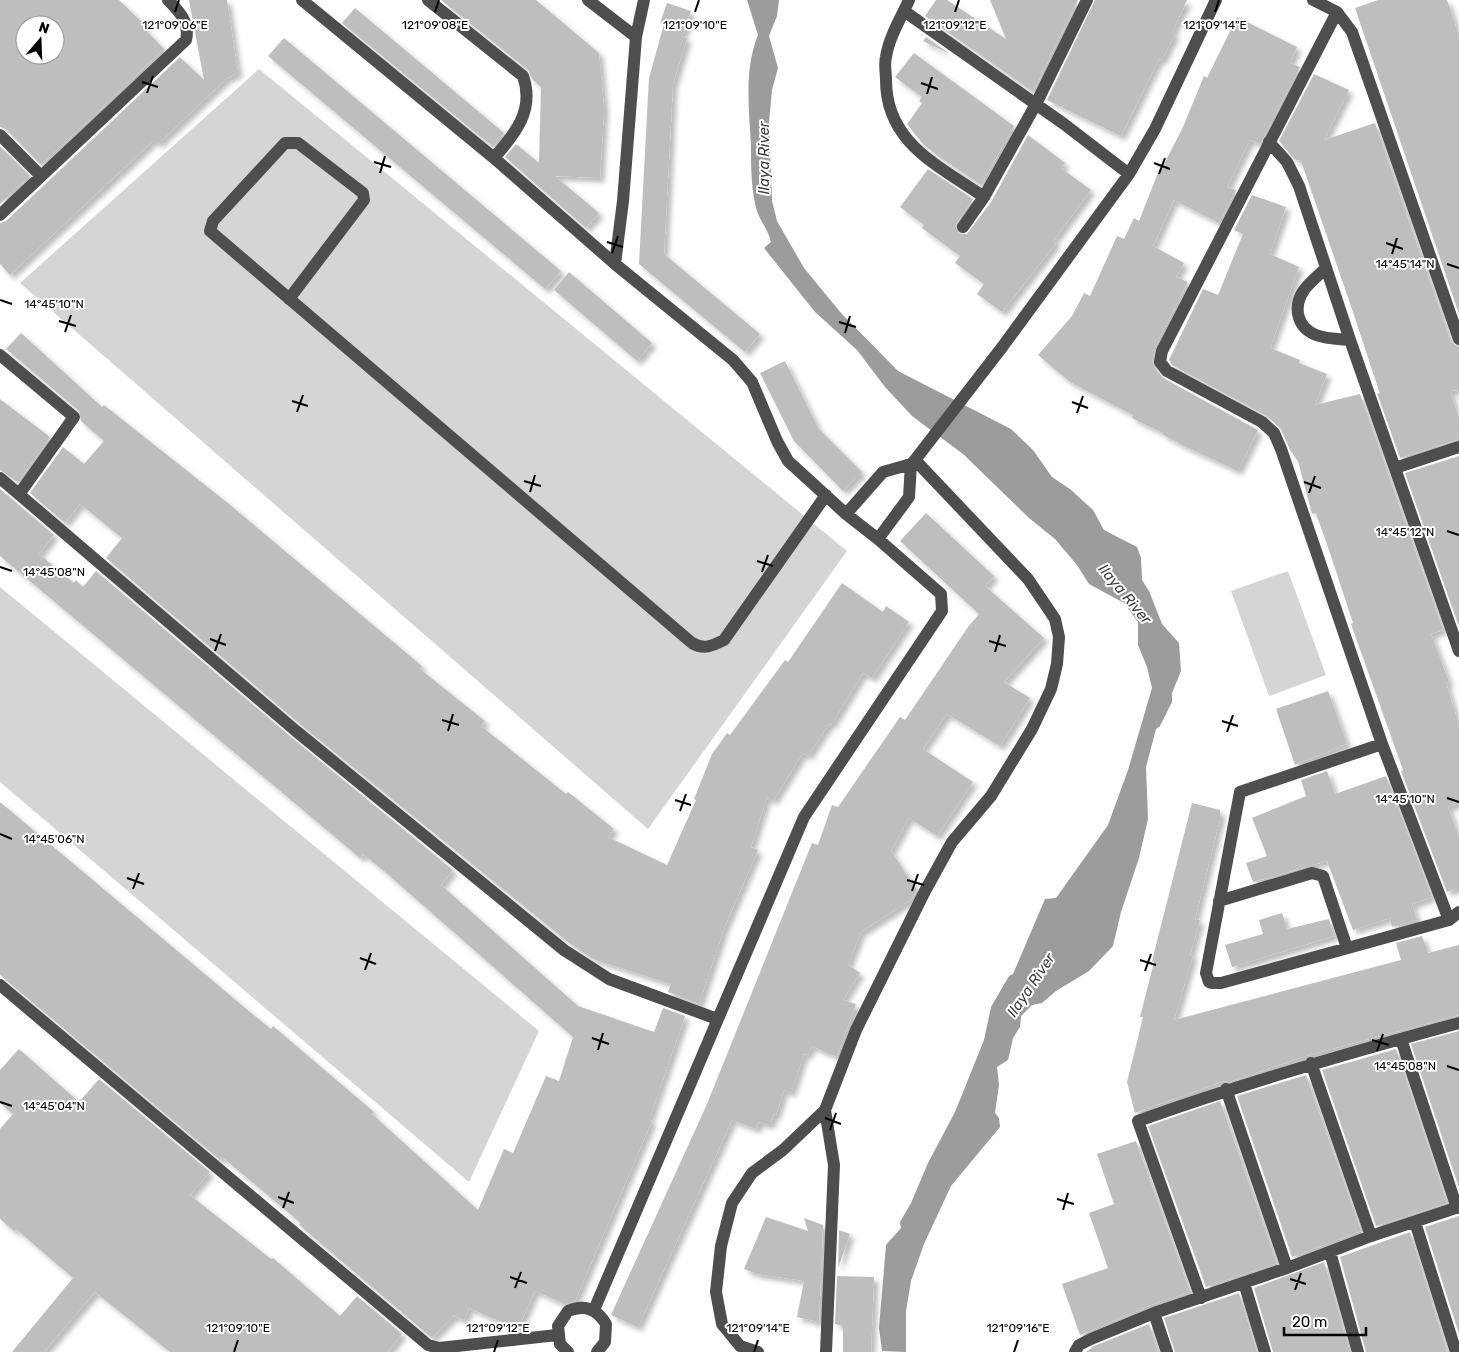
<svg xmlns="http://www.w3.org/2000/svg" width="1459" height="1352" font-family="Rubik,sans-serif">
<defs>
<filter id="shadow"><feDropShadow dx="4.5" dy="4.5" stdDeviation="2.5" flood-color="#0004"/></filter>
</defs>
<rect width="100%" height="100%" fill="#fff"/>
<!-- green -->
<path fill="#d5d5d5" d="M259,69L847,551L648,829L20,283Z
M1288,571L1326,675L1269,696L1231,591Z
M0,587L539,1031L469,1182L0,782Z"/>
<!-- water -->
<path fill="#9c9c9c" d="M747,0H779L777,16L769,36L778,68L772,90L769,122L772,201L777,221L804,268L841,313L898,371L1011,429L1033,450L1052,477L1070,489L1093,510L1104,530L1137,547L1141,558L1142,580L1149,591L1162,624L1179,643L1181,671L1172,693V702L1160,726L1156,729L1146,767L1148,819L1139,858L1121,912L1113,946L1089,971L1056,991L1042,1003L1032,1005L1021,1016L1020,1027L1013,1038L1008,1060L997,1067L999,1085L995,1113L999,1118L1000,1127L951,1186L924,1244L911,1281L906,1311V1352L882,1351L879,1328L886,1245L901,1228L900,1222L911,1203L928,1163L955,1112L984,1040L991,1007L1009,976L1013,974L1045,899L1056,898L1108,825L1128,770L1152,688L1147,667L1138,645V622L1124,603L1089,584L1077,565L1055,539L1029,518L963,454L912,416L885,387L857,350L815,312L764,248L771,242C768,228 757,218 755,203C751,184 751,165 751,146C749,109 744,69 758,35Z"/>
<!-- building -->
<path fill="#bebebe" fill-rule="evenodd" filter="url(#shadow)" d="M0,0H119L145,25L143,27L164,49L41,165L6,129L0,127ZM25,25H55V55H25Z
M189,0H227L238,73L226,79L158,144L154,140L10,275L0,264V223L6,221L180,57L204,80Z
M441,0H536L599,53L604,109L600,178L555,176L599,213L586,228L505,157L516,144L539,163L541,87L532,79L528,70Z
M936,0H947L1006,39L990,0H1078L1033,92L925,16Z
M1095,0H1187L1172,33L1175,34L1162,60L1159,59L1121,136L1047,100Z
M1378,0H1447L1459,36V314L1355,8Z
M667,3L691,11L682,37L687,38L673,84L664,254L760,334L745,352L639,264L649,78L664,24L660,23Z
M355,8L504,133L493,147L342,23Z
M1237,17L1297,47L1290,63L1300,67L1260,144L1250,140L1227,187L1236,190L1219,223L1174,200L1153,246L1184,263L1176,277L1188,282L1155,347L1152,361L1154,367L1163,378L1258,430L1238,471L1184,446L1162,434L1163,433L1132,418L1133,415L1070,382L1038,355L1072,316L1084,293L1090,296L1117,236L1124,239L1134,218L1139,221L1161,165L1163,166L1183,127L1204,76L1207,78Z
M926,37L950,54L923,41Z
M284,38L561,271L545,289L268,56Z
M914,53L1014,126L981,185L938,156L923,144L907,124L922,103L919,101L922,97L895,77Z
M1314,74L1349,90L1324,140L1375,123L1451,342L1459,347V390L1450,391L1459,418V439L1400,458L1377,393L1380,394L1352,309L1301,161L1294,159L1279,141Z
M1028,135L1065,163L1061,168L1091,190L1053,241L1056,243L1002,312L977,294L984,284L955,263L960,256L922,228L924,225L900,207L928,169L973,199L955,226L959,234H967L991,202Z
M0,146L30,176L0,204Z
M1252,195L1286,207L1270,254L1299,267L1270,348L1300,360L1299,363L1327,374L1315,405L1360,394L1443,630L1431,634L1449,682L1446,683L1459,725V803L1448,807L1459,837V887L1447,892L1401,771L1403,770L1351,624L1353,623L1331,556L1316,513L1312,514L1298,461L1290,450L1281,429L1267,416L1172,365L1169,360L1203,289L1218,295L1243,234L1234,230Z
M569,272L652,343L637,361L554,290Z
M21,333L102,407L104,405L229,504L422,666L420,669L485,721L481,726L566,794L568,792L614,829L608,837L667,865L696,800L694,799L712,754L727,733L730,735L785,660L788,662L842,583L883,612L886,606L909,622L872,678L863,673L831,725L829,724L808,756L803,753L773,801L767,797L751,847L758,850L725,926L699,1004L668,992L671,984L593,959L569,943L301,725L106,558L122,538L80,504L65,523L30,493L63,447L84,464L104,441L81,421L79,411L6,349Z
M785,361L818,428L862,472L843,491L794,441L760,373Z
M0,399L50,437L18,482L0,470Z
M1459,456V624H1458L1405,473Z
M0,489L54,535L39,554L74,583L76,580L83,587L96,571L291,737L453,870L441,885L578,1006L654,1032L663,1008L685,1016L649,1120L652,1121L575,1301L565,1304L535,1291L518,1329L469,1308L464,1320L454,1316L432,1338L299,1225L301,1223L222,1157L220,1160L0,975V802L250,1012L271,1029L273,1026L374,1112L372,1114L478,1210L504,1149L513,1153L546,1076L559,1081L573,1037L384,871L363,854L360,858L0,556Z
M926,513L994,576L985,586L1044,638L1004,682L1030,698L1000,746L947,714L923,749L973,782L937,836L909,818L891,851L917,890L912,899L861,932L848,965L860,973L843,1000L856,1004L837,1057L811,1046L808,1055L804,1054L791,1093L784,1090L776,1115L774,1114L770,1125L759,1122L756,1129L732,1120L638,1327L611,1315L707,1104L812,843L818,845L832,805L838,807L900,717L905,720L968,627L979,614L900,541Z
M1328,691L1347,744L1295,765L1276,709Z
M1327,771L1335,794L1386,776L1432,897L1412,904L1417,920L1392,927L1390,918L1353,930L1327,861L1253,882L1246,863L1267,856L1252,818L1306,796L1301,780Z
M1192,803L1220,810V819L1195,919L1200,920L1190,955H1193L1174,1020L1401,960L1396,943L1422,936L1428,953L1459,945V1015L1309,1055L1229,1082L1224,1081L1135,1113L1127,1082L1143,1017H1140L1154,962L1152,961Z
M1282,913L1287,929L1329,919L1334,936L1232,967L1225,945L1263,934L1259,920Z
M1459,1031V1188L1411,1044Z
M19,1049L79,1102L99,1079L210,1172L190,1195L271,1259L273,1258L340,1316L357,1296L402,1334L388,1352H170L95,1292L44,1352H12L73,1278L16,1229L14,1231L0,1219V1129L13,1114L0,1103V1070Z
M1396,1049L1447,1203L1376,1226L1322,1070Z
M1306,1075L1361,1231L1292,1257L1237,1096Z
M1220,1101L1277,1263L1206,1287L1148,1126Z
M1136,1141L1190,1292L1151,1305L1080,1335L1062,1284L1108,1268L1089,1213L1114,1204L1097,1154Z
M1459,1216V1334L1425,1227Z
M766,1217L808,1231L804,1218L823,1225L819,1322L797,1317L804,1281L758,1274L744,1269Z
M839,1230L850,1234L838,1268Z
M1410,1232L1447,1352H1366L1340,1257Z
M1324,1262L1350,1352H1273L1254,1288Z
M837,1276L874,1277L871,1352H843V1326L835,1324Z
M1239,1293L1257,1352H1175L1164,1318Z
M1149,1324L1158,1352H1086L1094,1346Z"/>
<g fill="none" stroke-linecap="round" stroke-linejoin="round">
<!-- minor -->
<path stroke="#4e4e4e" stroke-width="12" d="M302,0L494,158L615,264L733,360L752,382L777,441L788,461L846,514L878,539L941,594L942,611L804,817L594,1310
M428,0L523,76C535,110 515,134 494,158
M588,0L636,37
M909,0C901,18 889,37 886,57C884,64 886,72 886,80C886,143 938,165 984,197L1036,104L1087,0
M1313,0L1337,12L1352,32L1459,339
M904,11L1064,124L1129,174
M1337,12L1162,351L1160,362L1167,371L1262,422L1274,433L1281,449L1382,744L1240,792L1206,973L1209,982L1212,983H1221L1449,920L1459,912
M0,135L40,175
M1269,142L1287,162L1299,186L1350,340L1459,651
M0,215L186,40C190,23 180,12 168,0
M963,227L984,197
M615,264L623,201L636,37L644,0
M1326,268C1319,275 1310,282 1304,290C1293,306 1296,327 1316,335C1326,339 1339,339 1350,340
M289,299L364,200L363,193L298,143H285L213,221L210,231L692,643C704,650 712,646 724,640L826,495
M0,355L74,417L20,493
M1395,468L1459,447
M0,478L296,731L564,950L609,979L717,1019
M846,514L883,472L911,464L915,460L1003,346L1129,174L1155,129L1216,0
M878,539L909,497L911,464
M1382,744L1449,920
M1219,901L1312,873L1323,876L1347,948
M0,985L428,1345L439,1348L557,1335
M1401,1039L1457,1208
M1311,1063L1371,1236
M1226,1089L1287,1268
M825,1110L834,1165L826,1352
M1415,1222L1456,1352
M1330,1252L1358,1352
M1244,1283L1265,1352
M1201,1298L1138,1121C1244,1083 1351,1052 1459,1023
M1154,1313L1167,1352
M568,1352L560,1344L558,1326L568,1311C585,1304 597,1309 606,1324L605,1342L597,1352
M758,1352L740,1346L722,1324L716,1292L721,1246L732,1203L752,1173L783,1150L825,1110L856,1030L925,891L952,842L991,796L1032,729L1051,689L1057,664L1059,637L1055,619L1028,579L915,460
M1075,1352L1079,1345L1091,1339L1154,1313L1287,1268L1371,1236L1459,1207"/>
</g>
<!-- ticks -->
<path fill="none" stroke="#000" stroke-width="2" d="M175,12L179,0M435,12L439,0M695,12L699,0M955,12L959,0M1215,12L1219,0M142,82L158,87M921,83L938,89M147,93L153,76M927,94L932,77M374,162L391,167M1154,163L1170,169M380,173L385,156M1159,174L1165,158M607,242L623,247M1386,243L1403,249M612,253L618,236M1392,254L1397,238M1447,264L1459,268M0,300L12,304M59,321L76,326M839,322L856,327M65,332L71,315M845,333L850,316M292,401L308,406M1072,402L1088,408M297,412L303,395M1077,413L1083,396M524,481L541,486M1304,482L1321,488M530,492L535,475M1309,493L1315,476M1447,531L1459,535M757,561L773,566M0,567L12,571M762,572L768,555M210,639L226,645M989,641L1006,646M215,651L221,634M995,652L1000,635M442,720L459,725M1222,721L1238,726M448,731L453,714M1227,732L1233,715M1447,798L1459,802M675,800L691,805M680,811L686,794M0,834L12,839M127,878L144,884M907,880L924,885M133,889L139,873M912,891L918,874M360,958L376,964M1140,960L1156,965M365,970L371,953M1145,971L1151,954M592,1038L609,1044M1372,1040L1389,1045M598,1050L603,1033M1377,1051L1383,1034M1447,1066L1459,1070M0,1102L12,1106M825,1118L841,1124M830,1130L836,1113M278,1197L294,1203M1057,1199L1074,1204M283,1208L289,1192M1063,1210L1068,1193M510,1277L527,1283M1290,1279L1306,1284M515,1288L521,1272M1295,1290L1301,1273M234,1352L238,1340M494,1352L498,1340M754,1352L758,1340M1014,1352L1018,1340"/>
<g text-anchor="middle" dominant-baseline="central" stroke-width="4" stroke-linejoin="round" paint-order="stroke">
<!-- water labels -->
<g font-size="15" font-style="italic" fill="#3d3d3d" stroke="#fff">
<text transform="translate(764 158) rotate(-90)">Ilaya River</text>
<text transform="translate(1125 594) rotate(50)">Ilaya River</text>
<text transform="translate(1031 985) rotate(-56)">Ilaya River</text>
</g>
</g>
<g font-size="12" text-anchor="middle" fill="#000" stroke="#fff" stroke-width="4" stroke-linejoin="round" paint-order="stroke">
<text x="175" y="29">121°09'06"E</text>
<text x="695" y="29">121°09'10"E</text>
<text x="955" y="29">121°09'12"E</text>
<text x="1215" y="29">121°09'14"E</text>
<text x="435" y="29">121°09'08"E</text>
<text x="1405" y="268">14°45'14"N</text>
<text x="54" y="308">14°45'10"N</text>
<text x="1405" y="536">14°45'12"N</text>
<text x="54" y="576">14°45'08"N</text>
<text x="1405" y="803">14°45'10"N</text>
<text x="54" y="843">14°45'06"N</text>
<text x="1405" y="1070">14°45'08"N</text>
<text x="54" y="1110">14°45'04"N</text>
<text x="238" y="1332">121°09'10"E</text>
<text x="498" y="1332">121°09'12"E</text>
<text x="758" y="1332">121°09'14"E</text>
<text x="1018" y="1332">121°09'16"E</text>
</g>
<!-- north arrow -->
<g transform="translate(40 40) rotate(19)"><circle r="24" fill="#ffffff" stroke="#999999"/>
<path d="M0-4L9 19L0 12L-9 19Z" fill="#000000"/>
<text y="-8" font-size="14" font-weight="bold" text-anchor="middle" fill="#000000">N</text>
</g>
<!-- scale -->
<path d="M1284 1327v8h82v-8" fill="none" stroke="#000000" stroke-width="2.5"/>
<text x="1292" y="1327" font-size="15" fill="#000000" stroke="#ffffff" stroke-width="4" paint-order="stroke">20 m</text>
</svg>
